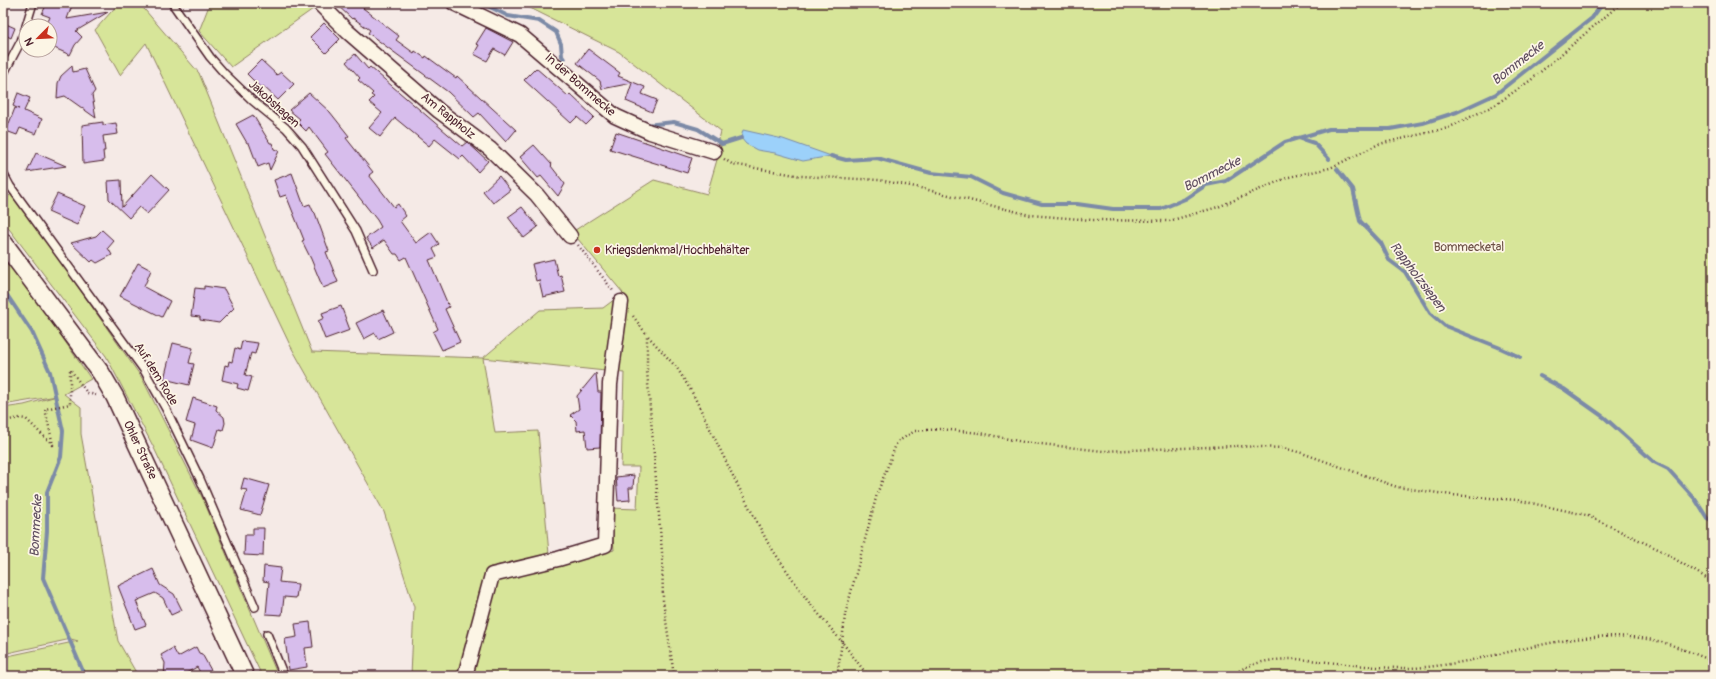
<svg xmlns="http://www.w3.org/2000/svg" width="1716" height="679" font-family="Pangolin,sans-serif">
<rect width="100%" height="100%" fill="#f5eae6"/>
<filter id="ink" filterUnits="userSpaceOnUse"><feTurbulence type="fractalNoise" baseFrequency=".025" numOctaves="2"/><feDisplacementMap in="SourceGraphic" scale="8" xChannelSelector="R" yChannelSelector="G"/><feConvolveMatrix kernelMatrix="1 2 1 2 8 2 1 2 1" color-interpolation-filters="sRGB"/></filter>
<g filter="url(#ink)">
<!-- green -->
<path fill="#d7e599" stroke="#908262" d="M119,3H139L199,73L312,352L483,358L540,310L603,308L623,293L572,232L654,180L707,194L721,146L718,144L721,131L619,52L520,3H1713V676H623V673L612,676H473L498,581L614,550L611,508L637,509L639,467H621L624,373L483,358L495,433L538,431L549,554L490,567L486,574L460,676H411L414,607L384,512L290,345L146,43L120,75L95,30Z
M210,3H309L313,9L231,67L199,31Z
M12,193L142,378L203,499L278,676H262L154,448L106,356L3,221V202Z
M3,252L91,379L64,394L81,407V434L118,641L138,676H3V657L78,641L71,639L3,654V408L24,405L57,396L3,405Z"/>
<!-- water -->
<path fill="#9cd1fa" stroke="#7b8aa7" d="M743,130L783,139L831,156L803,161L775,153L757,150L746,144L741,138Z"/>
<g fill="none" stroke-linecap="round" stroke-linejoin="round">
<!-- stream -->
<path stroke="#7b8aa7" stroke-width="4" d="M482,3L508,16L539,21L556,32L561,44L562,56L564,59
M646,125L674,122L698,129L722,144L741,138
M1299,138L1314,143L1329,159
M831,156L846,160L877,158L931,173L971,177L1003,193L1042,204H1077L1113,209H1161L1185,199L1206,185L1226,181L1285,142L1329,129H1390L1423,123L1457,112L1496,94L1592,18L1600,7L1611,3
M1337,169L1353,189L1360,221L1381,243L1389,260L1405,272L1430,313L1445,326L1498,347L1520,357
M3,289L32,332L50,372L63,431L61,457L47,492V531L43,578L85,676
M1540,376L1564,389L1605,418L1654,462L1668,469L1695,499L1707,518L1713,521"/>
</g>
<!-- building -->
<path fill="#d7bdec" stroke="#4a1f2b" d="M47,3H73L67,19L108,12L76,31L82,37L75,45L70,55L50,46V26H46L50,17L42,14Z
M335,3H367L363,8L399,36L396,40L414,53L415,51L425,58L426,56L456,78L457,76L516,130L506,142L479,113L474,117L448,92L368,33L370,30L353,18L352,19Z
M324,23L340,39L326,53L310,37Z
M6,24L15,28L11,38L3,34Z
M486,28L513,42L505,55L494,49L487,61L474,54L479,45L476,44Z
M588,49L620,73L618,76L645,87L642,94L657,100L652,112L626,101L632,83L602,89L600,81L577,63Z
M355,54L368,69L370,67L385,80L462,146L467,142L488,161L478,172L463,156L460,159L435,139L429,146L395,118L380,137L369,128L382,113L369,102L374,97L371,95L373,93L358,80L360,78L346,62Z
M261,60L277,75L281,72L294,84L278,100L263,86L261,88L247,74Z
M72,66L73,72L85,69L95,91L92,95L96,118L65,96L57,98L58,83L61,76Z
M536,68L568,96L570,94L594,117L586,125L577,117L571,123L524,80Z
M18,93L30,98L24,111L42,119L36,134L20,128L17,135L6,131L15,108L19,109L13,106Z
M309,93L330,112L349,136L346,138L373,172L369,175L394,207L398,204L406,216L400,221L416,243L431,232L439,244L433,249L437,257L429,260L449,307L445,309L460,342L442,350L433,332L438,329L406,257L401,260L397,254H394L384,240L373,248L366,238L381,227L377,220L325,154L328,152L309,127L306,131L297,122L300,119L289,110Z
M253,115L270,143H272L274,149L279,151L270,170L268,163L258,167L249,143H247L236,124Z
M103,122V125L116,123L118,134L103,136L105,151H103L104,161L83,164L82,125Z
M616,132L692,158L687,173L610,149Z
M534,145L552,165L551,166L565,184L558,196L541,176L538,178L520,157Z
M36,153L66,166L27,172Z
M292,173L304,206L310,204L313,211L315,213L329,251L326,252L338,282L323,288L311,259L302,241L304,240L286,195L280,197L274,180Z
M152,174L169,190L147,214L139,207L129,218L109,199L108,181L121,180L122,207Z
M499,176L510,190L493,203L483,191Z
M57,194L85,206L77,225L48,212Z
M522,207L538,227L524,238L508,217Z
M102,230L114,241L108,248L112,255L97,263L93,260L91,262L71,243L96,236Z
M554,259L558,276L561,275L565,292L543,297L539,280L536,281L532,264Z
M138,263L151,270L144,287L170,301L162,317L120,296Z
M204,286L224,289L234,308L219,323L200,320V317L191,316L195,288L204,289Z
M341,306L350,330L325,339L318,321L324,318L322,313Z
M383,310L393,332L378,339L375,333L364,339L356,323Z
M242,341L258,343L255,354L251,353L245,375L252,377L248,391L237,388L238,384L222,380L225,365L228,366L229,361L232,362L235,348L240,350Z
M173,343L193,348L189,363L194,364L189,385L164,379Z
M596,373L598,392H601L600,447L587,448L585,430L577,431L576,421L570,415L579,409L577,396Z
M193,398L217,406L216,410L224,417L225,423L223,430L219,429L213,448L191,440L195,425L186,422Z
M634,475L633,488H629L630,500L618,501L616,477Z
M244,478L269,485L260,515L241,510L247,490L241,489Z
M253,528H264L263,556L244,555L245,535H253Z
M264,566L281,568L279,582L298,584L296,598L284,597L282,615L266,614L269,582L263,581Z
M153,569L160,585L174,594L182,610L171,615L163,598L155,593L136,601L146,625L135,629L118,586Z
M310,622L313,647L305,648L307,667L289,670L285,639L297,637L295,624Z
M196,647L199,653L202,654L212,672L202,676L197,667L181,676H164L165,663L161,655L173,648L178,657Z"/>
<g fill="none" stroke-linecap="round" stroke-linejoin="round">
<!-- service casing -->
<g stroke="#4a1f2b" stroke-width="10">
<path id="service" d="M172,3L210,57L224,73L253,101L286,128L302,146L356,231L373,270
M26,26L33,3
M3,75L21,41L26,27
M3,173L10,186L144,370L166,409L200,479L255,607
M267,634L284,676"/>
</g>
<!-- minor casing -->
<g stroke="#4a1f2b" stroke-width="17">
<path id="minor" d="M319,3L348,32L439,111L490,149L537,195L570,236
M454,3L520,35L615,116L650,132L714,152
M465,676L492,575L558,559L605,545L610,384L621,302"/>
</g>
<!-- tertiary casing -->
<g stroke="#4a1f2b" stroke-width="20">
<path id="tertiary" d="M3,242L101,373L115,397L245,676"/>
</g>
<!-- path -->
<path stroke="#4a1f2b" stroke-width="2.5" stroke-dasharray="1 3" stroke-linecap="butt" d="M724,159L732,164L801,176L879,180L916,187L1030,215L1093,220L1169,221L1218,207L1289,177L1330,168L1379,144L1448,128L1495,105L1531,80L1621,3
M578,245L614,292
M633,316L647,335
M3,421L20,418L26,419L53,445L45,409L70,404V369L87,393L96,395
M674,676L663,600L662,552L647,371V335L677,368L693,394L735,480L768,543L807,600L842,642L837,676
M868,676L842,642L845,615L877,494L897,442L915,431L940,429L980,433L1023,442L1103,451L1236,446L1283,448L1302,453L1397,487L1452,495L1517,500L1586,515L1660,550L1713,582
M1233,676C1248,661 1276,659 1296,659C1337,662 1386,671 1426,667C1502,660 1576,625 1653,640C1673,644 1694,654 1713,661"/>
<!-- service -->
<use href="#service" stroke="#fcf5e5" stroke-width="7"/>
<!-- minor -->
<use href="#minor" stroke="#fcf5e5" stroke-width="14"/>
<!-- tertiary -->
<use href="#tertiary" stroke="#fcf5e5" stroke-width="17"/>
</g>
</g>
<!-- markers -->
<circle fill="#c8321e" stroke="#fcf5e5" stroke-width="1.5" cx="597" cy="250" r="4"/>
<g text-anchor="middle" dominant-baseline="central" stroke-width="3.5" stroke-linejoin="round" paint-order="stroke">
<!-- street labels -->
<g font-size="12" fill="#4a1f2b" stroke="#fcf5e5">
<text transform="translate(580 85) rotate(41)">In der Bommecke</text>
<text transform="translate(274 104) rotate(42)">Jakobshagen</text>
<text transform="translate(448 116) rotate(39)">Am Rappholz</text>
<text transform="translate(156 374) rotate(58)">Auf dem Rode</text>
<text transform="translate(140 450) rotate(65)">Ohler Straße</text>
</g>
<!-- park labels -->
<g font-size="12" fill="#6d5046" stroke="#fcf5e5">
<text x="1469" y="247">Bommecketal</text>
</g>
<!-- poi labels -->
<g font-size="12" fill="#4a1f2b" stroke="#fcf5e5" text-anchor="start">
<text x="605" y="250">Kriegsdenkmal/Hochbehälter</text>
</g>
<!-- water labels -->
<g font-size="13" font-style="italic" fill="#5e4c5f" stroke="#fcf5e5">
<text transform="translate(1518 63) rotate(-38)">Bommecke</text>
<text transform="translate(1212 174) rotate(-27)">Bommecke</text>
<text transform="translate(1418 277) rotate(53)">Rappholzsiepen</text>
<text transform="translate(36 526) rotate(-87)">Bommecke</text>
</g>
</g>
<!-- margin -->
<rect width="1716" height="679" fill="none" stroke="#fcf5e5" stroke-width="16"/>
<rect x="8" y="8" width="1700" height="663" fill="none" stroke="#4a1f2b" stroke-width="1.5" filter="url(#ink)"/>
<!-- north arrow -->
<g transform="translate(38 38) rotate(246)"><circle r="19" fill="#fcf5e5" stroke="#b59f9b"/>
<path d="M0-3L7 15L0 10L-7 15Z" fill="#c8321e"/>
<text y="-6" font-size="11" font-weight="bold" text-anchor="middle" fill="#4a1f2b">N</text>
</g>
</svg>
